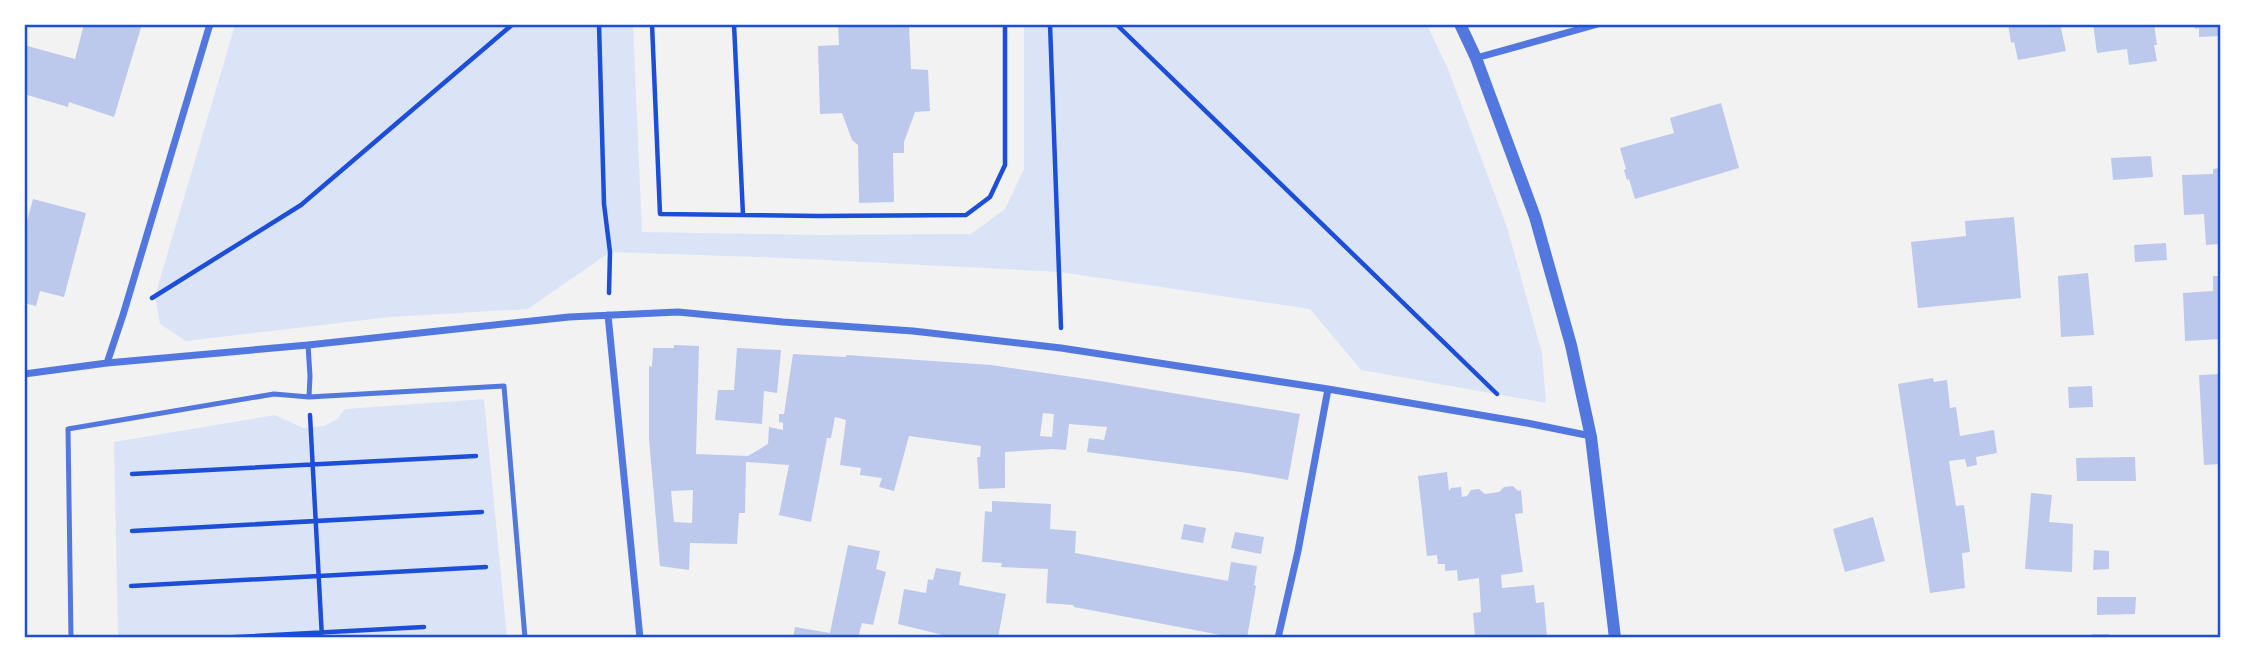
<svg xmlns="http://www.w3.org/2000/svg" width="2245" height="662" font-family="Lato,sans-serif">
<rect width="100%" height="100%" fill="#f2f2f2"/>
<!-- green -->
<path fill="#dbe4f7" d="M235,25H633L642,232L819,235L971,234L1005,209L1024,169V25H1427L1448,69L1507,227L1542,353L1546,403L1361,370L1310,309L1060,272L784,258L610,252L528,309L390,317L186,341L160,324L155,296Z
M484,399L507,637H118L114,442L275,415L303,428L324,426L337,419L345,409Z"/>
<!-- building -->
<path fill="#bdc9ec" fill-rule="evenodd" d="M84,24H142L114,117L69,102L68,107L24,94V45L75,59Z
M838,24H909L911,69L928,70L930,111L915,112L904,142V153H893L894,202L859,203L858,145L852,140L842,113L820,114L818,46L839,45Z
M2008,24H2060L2066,51L2018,60L2014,42L2011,43Z
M2093,24H2154L2157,45H2154L2157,61L2129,65L2127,49L2097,53Z
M2194,24H2220V36L2199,37V28L2195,29Z
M1721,103L1739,168L1635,199L1629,179L1627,180L1624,170L1626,169L1620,148L1674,133L1670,118Z
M2151,156L2153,177L2113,180L2111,158Z
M2220,168V244L2206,245L2204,214L2184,215L2182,175L2213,174V169Z
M33,199L86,213L64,297L40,291L36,306L24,303V232Z
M2014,217L2021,298L1918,308L1911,242L1966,236L1965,221Z
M2166,243L2167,260L2135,262L2134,245Z
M2088,273L2094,335L2061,337L2058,276Z
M2213,276H2220V339L2185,341L2183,293L2213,291Z
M674,345L699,346L696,454L748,456L768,444L769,427L783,430V423L779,422V414H784L793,354L846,357V355L991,365L1094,380L1300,414L1288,480L1248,473L1087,452L1089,438L1104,440L1107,427L1069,424L1066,450L1052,449L1005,452V488L979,489L977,457H980L981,446L909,436L894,491L879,487L882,478L860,475L861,468L840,465L846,420L835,417L831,438H827L811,522L779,515L789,465L746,462L745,513H739L737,544L690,543L689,570L660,566L649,439V366L652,367L653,348H674ZM1043,413L1054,414L1052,437L1040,436ZM693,490L692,523L674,522L671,491Z
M737,348L781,350L777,393L764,391L762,424L715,420L718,390H734Z
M2220,374V464L2204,465L2199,375Z
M1933,378L1934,382L1947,380L1950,408L1956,407L1960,436L1994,430L1997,453L1976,457L1977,465L1967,467L1965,459L1949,461L1956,506L1964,505L1970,552L1962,553L1965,588L1930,593L1898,384Z
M2092,386L2093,407L2069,408L2068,387Z
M2135,457L2136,481H2077L2076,458Z
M1447,472L1449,491L1451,488L1461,487L1462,497L1467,496L1471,490L1479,489L1485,494L1499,492L1504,487L1513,486L1518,491L1521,490L1523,513L1515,514L1523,572L1501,575L1502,588L1534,585L1536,603L1544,602L1547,638L1475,637L1473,613L1481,612L1479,578L1458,581L1457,570L1445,571V564H1438L1437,555L1427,556L1418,476Z
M2031,493L2052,495L2049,522L2073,524L2072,572L2025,569Z
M992,501L1051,504L1050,529L1076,531L1075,553L1228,581L1231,562L1257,566L1254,585L1256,586L1247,638H1236L1101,612L1074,607L1073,605L1046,603L1048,569L1001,567L1002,563L982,562L985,511L992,512Z
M1873,517L1885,561L1845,572L1833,529Z
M1184,524L1206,528L1203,543L1181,539Z
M1235,532L1264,537L1261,554L1231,548Z
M848,545L880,551L876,569L886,572L873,625L862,623L858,638H793L795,627L830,633Z
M2094,550L2109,551V569L2093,570Z
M936,568L961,572L959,585L1006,594L998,638H947V636L898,624L904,589L926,593L928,579L933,580Z
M2097,597H2136L2135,614L2097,615Z
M2092,634H2109V638H2092Z"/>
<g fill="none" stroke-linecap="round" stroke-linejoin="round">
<!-- path -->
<path stroke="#1d4ed8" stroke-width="4.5" d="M599,24L604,204L610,252L609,293
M652,24L660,214L819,216L966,215L990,197L1005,165V24
M734,24L743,215
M1050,24L1061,328
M1116,24L1497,394
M152,298L301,205L513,24
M310,415L322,638
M132,474L476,456
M132,531L482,512
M131,586L486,567
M217,638L424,627"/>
<!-- service -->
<path stroke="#5277de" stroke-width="5" d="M308,345L310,376L309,397
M71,638L68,429L274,394L309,397L504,386L525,638"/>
<!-- minor -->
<path stroke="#5277de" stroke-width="7" d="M1476,58L1598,24
M608,315L640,638
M107,363L123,315L210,24
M24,374L107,363L308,345L569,317L678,312L783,322L913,331L1061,348L1328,389L1527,423L1591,436
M1278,638L1298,551L1328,389"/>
<!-- tertiary -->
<path stroke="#5277de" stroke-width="12" d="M1460,24L1476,58L1535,217L1571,345L1591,437L1615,638"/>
</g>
<!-- border -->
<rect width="2245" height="662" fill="none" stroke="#ffffff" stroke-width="52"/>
<rect x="26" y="26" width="2193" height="610" fill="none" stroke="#1d4ed8" stroke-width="2.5"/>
</svg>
